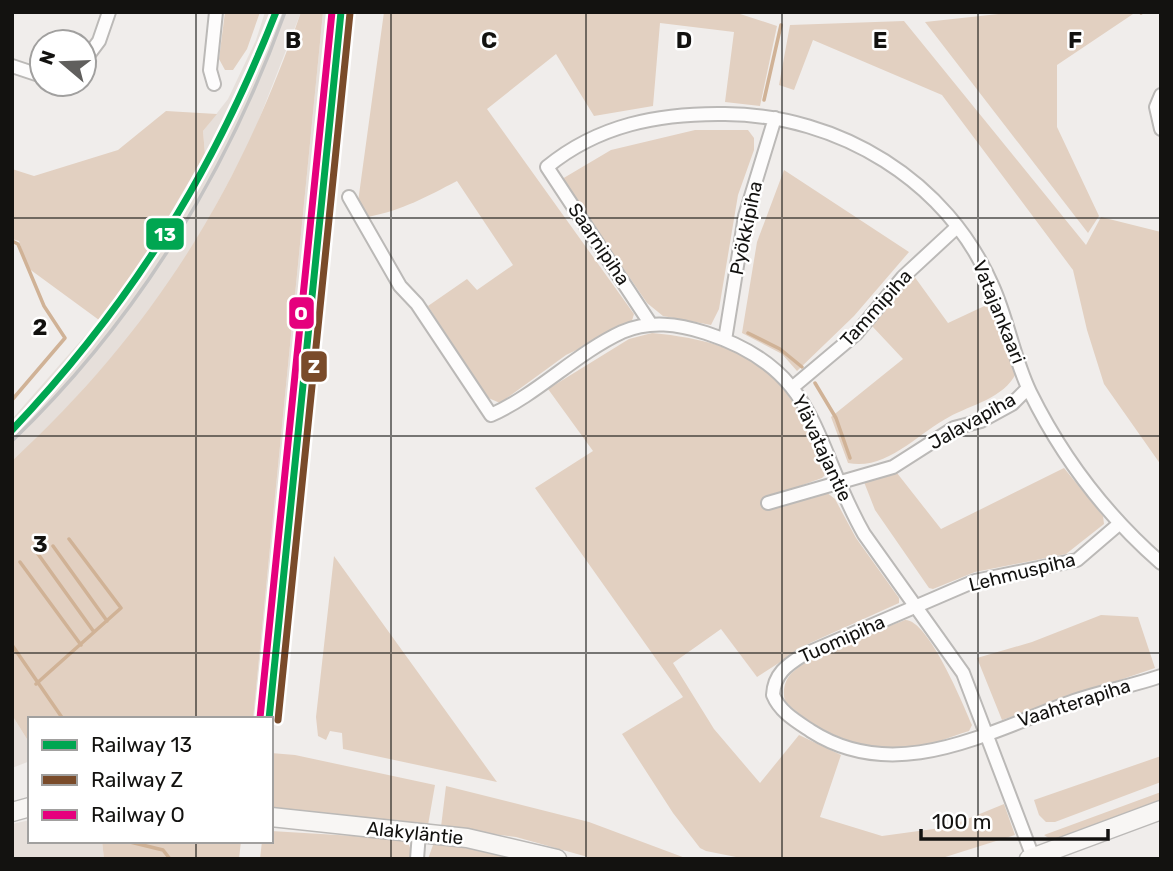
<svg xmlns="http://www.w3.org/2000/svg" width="1173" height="871" font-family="Rubik,sans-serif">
<rect width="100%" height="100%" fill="#f0edeb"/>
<!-- built -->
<path fill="#e6dfda" d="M265,12H301L251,140L192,250L155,304L115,354L50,426L12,461V419L99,320L170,218L205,154L203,131L228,99L256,40Z
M323,12H350L271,751V719H253Z
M12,715L30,744V761L12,768Z
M30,820V841H102L104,859H12V824Z"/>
<!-- green -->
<path fill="#e2d0c1" d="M225,12H260L247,49L233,70H225L219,59Z
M301,12H323L253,719H30V744L12,715V461C153,330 238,194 301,12Z
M384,12H734L777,26L760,106L725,102L734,32L660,23L653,106L594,116L556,54L487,109L634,314L631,324L566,355L500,403L486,397L428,306L467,279L477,290L513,265L457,181C426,197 403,210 368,217L358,202Z
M1017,12H1136L1057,65V127L1099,216L1088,233L925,22Z
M904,21L1086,245L1101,217L1161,232V465L1104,384L1087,330L1073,270L942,95L813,40L794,90L779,85L790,25Z
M166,111L217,114L203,131L205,154L138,269L99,320L28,268L19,241L12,239V169L34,176L118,150Z
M695,130H748L754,138V150L738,195L719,309L711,325L663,316L647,303L562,179L611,150Z
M784,170L909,252L854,316L797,371L782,354L742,333L757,242Z
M914,276L948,323L993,302L1016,373C1005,398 970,405 949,417C918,433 887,471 848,463L831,417L903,359L872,326Z
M652,333C757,343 791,376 826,474L822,478L769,497L826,492L835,499L856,538L899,598V603L810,643L757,677L721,629L673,663L714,729L760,783L799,735L841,755L820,817L882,836L948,827L1004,804L1015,835L939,859H746L706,851L700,848L673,813L622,734L683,697L535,488L593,451L548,389L629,339Z
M1064,468L1103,516L1104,524L1066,554L975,572L933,589L929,588L875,510L864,482L897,473L941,529Z
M334,556L497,782L343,749L342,733L330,731L326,740L318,736L316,717Z
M1101,615L1138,617L1155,668L1002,720L977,658L1032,642Z
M905,620C928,619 963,704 972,725L969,731C950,737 931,745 911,748C866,753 816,733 785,701C782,690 785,678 794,671C820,648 872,633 905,620Z
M271,753L295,755L435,785L428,825L271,807Z
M1161,756V782L1055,822H1046L1039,815L1034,800Z
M446,786L589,822L688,859H595L516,837L441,827Z
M1161,792V803L1053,841L1044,835Z
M271,831L404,839C410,844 412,850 410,859H260L262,841H271Z
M102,841H241L239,859H104Z
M442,844L519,858L522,859H428L433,845Z"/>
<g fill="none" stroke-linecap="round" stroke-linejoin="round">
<!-- stream -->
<path stroke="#d0b296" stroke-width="3.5" d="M1141,13L1143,12
M764,100L781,25
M12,241L18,244L44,306L65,338L12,400
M748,333L780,349L802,367
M815,383L836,418L850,458
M53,546L107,621
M38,554L94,632
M20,562L81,645
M12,645L63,719
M36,684L121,608L69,539
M126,841L163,850L170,859"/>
<!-- street casing -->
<g stroke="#bbb9b7" stroke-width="16">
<path id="street" d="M84,61L99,41L109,12
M12,66L42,76
M214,84L210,70L216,12
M1161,95L1156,107L1161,129
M349,197L400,286L417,304L491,415C538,394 575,354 622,332C650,320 678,324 706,333C821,370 812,443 864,534L963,673L1033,857
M650,323L547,167C598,125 659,113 725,114C839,115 947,180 993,287C1008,321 1014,359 1030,392C1063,459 1105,514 1161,563
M725,340L745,216L775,118
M793,387L856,334L903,277L957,227
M768,503L893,467L954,428L981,421L1012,404L1028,388
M1119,524L1077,560L975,581L803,655C787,665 774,674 773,695C780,712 796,721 811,731C897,786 989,731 1074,701C1103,691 1132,686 1161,676
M417,859L419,833"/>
</g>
<!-- secondary casing -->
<g stroke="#bbb9b7" stroke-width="21">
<path id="secondary" d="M12,812L30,807
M271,817L467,838L557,859
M1029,859L1161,810"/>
</g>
<!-- street -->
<use href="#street" stroke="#fdfcfc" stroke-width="12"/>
<!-- secondary -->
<use href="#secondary" stroke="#f8f6f4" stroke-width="18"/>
<!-- rail -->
<path stroke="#c4c3c3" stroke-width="3.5" d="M12,441C136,322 227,173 285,12"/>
<!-- rail-1 casing -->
<g stroke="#fff" stroke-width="12">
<path id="rail-1" d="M12,430C131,304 213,173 276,12
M269,719L341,12"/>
</g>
<!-- rail-2 casing -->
<g stroke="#fff" stroke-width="12">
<path id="rail-2" d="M278,720L350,13"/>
</g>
<!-- rail-3 casing -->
<g stroke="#fff" stroke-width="12">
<path id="rail-3" d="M260,718L332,12"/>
</g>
<!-- rail-1 -->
<use href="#rail-1" stroke="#00a651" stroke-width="7"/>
<!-- rail-2 -->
<use href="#rail-2" stroke="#7a4b2a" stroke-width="7"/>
<!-- rail-3 -->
<use href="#rail-3" stroke="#e5007d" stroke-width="7"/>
</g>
<!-- grid -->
<path fill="none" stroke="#131210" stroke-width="2" stroke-opacity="0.55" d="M196,12V719M391,12V859M586,12V859M782,12V859M978,12V859M12,218H1161M12,436H1161M12,653H1161M196,841V859"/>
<g text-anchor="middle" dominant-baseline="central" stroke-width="5" stroke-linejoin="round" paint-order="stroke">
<!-- street labels -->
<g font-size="19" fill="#131210" stroke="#fff">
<text transform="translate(746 228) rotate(-78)">Pyökkipiha</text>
<text transform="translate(599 244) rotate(56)">Saarnipiha</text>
<text transform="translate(876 308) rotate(-48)">Tammipiha</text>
<text transform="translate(999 312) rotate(68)">Vatajankaari</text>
<text transform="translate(972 421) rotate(-29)">Jalavapiha</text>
<text transform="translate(822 448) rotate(65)">Ylävatajantie</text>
<text transform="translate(1022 572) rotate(-14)">Lehmuspiha</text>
<text transform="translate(842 639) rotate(-24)">Tuomipiha</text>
<text transform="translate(1074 703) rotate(-18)">Vaahterapiha</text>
<text transform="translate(415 833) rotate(6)">Alakyläntie</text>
</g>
</g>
<g font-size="23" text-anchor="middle" font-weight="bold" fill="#131210" stroke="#fff" stroke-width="5" stroke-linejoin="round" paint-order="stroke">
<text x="293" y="48">B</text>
<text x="489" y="48">C</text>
<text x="684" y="48">D</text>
<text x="880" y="48">E</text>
<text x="1075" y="48">F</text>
<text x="40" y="335">2</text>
<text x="40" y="552">3</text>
</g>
<g stroke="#fff" stroke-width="2.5">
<rect x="145" y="217" width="40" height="34" rx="7" fill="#00a651"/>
<rect x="288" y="296" width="27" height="34" rx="7" fill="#e5007d"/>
<rect x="300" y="350" width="28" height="33" rx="7" fill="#7a4b2a"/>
</g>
<g font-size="19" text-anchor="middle" font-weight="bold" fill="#fff">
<text x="165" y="241">13</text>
<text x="301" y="320">O</text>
<text x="314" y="373">Z</text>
</g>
<!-- border -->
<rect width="1173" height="871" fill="none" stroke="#131210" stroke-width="28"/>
<!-- legend -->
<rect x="28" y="717" width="245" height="126" fill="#ffffff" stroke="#a1a09f" stroke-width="2"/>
<rect x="42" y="740" width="35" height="10" fill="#00a651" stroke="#a1a09f" stroke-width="2"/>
<text x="91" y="752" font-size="21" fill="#131210">Railway 13</text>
<rect x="42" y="775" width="35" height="10" fill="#7a4b2a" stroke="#a1a09f" stroke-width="2"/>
<text x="91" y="787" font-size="21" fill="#131210">Railway Z</text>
<rect x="42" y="810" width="35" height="10" fill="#e5007d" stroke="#a1a09f" stroke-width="2"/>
<text x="91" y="822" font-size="21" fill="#131210">Railway O</text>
<!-- north arrow -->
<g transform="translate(63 63) rotate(289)"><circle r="33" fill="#ffffff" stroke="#a1a09f" stroke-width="2"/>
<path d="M0-5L12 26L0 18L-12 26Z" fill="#605f5d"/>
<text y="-10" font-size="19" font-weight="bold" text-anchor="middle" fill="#131210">N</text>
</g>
<!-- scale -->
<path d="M921 829v10h187v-10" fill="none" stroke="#131210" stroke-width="3.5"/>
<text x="932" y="829" font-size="21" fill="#131210" stroke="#ffffff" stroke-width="5" paint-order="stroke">100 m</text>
</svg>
